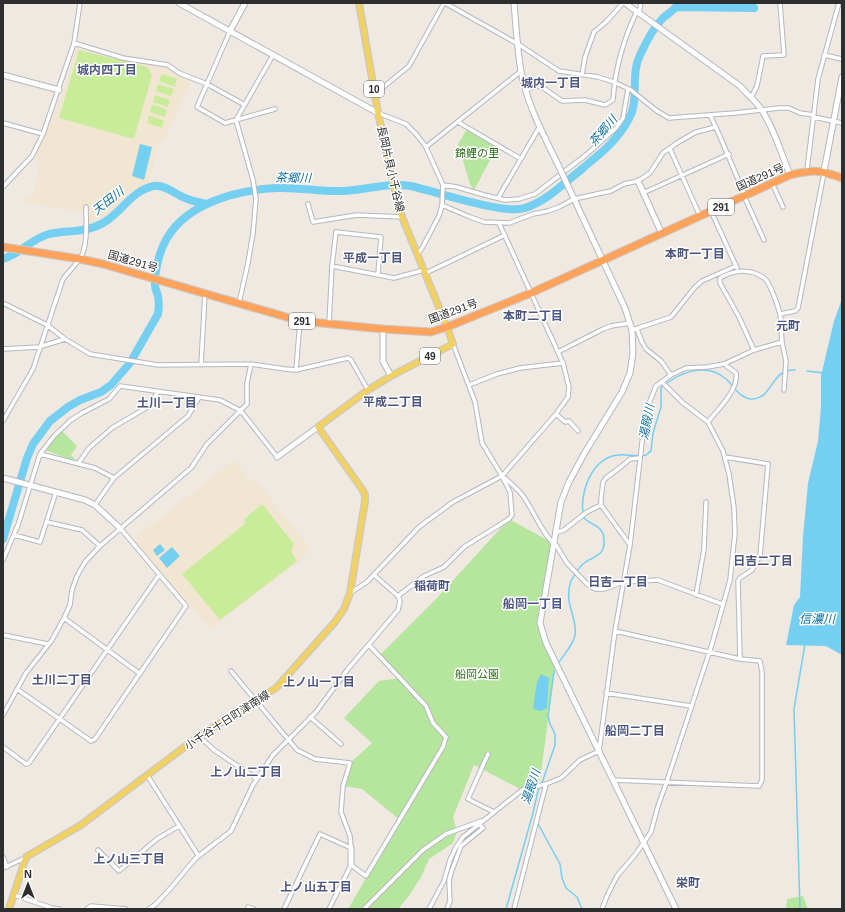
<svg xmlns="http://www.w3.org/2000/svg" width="845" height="912" font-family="Arial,'Noto Sans JP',sans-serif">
<rect width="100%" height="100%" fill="#efe9e1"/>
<!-- education -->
<path fill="#f0e6d1" d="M76,47L128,60L166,66L173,70L182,76L192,80L166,136L158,145L149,182L132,191L109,214L93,222L83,225L84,212L25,203L24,201L33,195L40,165L34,157L53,118L65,86Z
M234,460L252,483L256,480L310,549L297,563L210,629L133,540Z"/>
<!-- green -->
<path fill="#b6e59e" d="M467,129L497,147L474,190L470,184L458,144Z
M62,431L77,446L71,455L78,462L45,450L55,437Z
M509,519L556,545L540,623L556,663L540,779L522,790L474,765L453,817L457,832L453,843L429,859L421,877L408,897L398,909H348L400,820L362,789L343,786L350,763L372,743L344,718L379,681L400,678L379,656L436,599Z
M803,896L808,909H786L787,899Z"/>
<!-- pitch -->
<path fill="#c9ec9a" d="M79,50L147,67L152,75L134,139L59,118Z
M162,74L177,79L175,87L159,81Z
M158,84L174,89L171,96L156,91Z
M155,95L170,100L168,107L153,102Z
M152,104L167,110L165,117L150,112Z
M149,115L164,121L162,128L147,123Z
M262,504L294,544C289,550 293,555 297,561L220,620L182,574L246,523L244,519Z"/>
<!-- water -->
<path fill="#75cff0" d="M140,144L152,147L144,180L132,176Z
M842,299V655L826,646L786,645L794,605L800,597L803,537L808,483L818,441L821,407V376L834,321Z
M160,544L165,550L157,556L153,550Z
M172,547L180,556L167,568L159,558Z
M541,674L549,678L547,708L541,711L533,709L537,682Z"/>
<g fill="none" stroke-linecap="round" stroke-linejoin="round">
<!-- stream -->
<path stroke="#75cff0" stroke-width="1.5" d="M807,371L824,373
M558,664C563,655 573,646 575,635C578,617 563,604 571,581C574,576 578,568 583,564C592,556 605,557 604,541C604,525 593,527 584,518C578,495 591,458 618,455C625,454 639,457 646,455C648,454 649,452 651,451L653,433L661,407V388C678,373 706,361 726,379C733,385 740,399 752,399C773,399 771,368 795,370
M537,822L560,864L562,878L566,888L577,897L582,909
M506,909L533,813L538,791L543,780L555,745V734L550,724L548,716L554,671
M800,909L794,709L805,644"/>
<!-- river -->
<path stroke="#75cff0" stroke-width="8" d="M677,7L754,8
M3,259C20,254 31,239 49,234C66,230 86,233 103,223C121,213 132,190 154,186C165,184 176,195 185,198C192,201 199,202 206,204
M3,539L27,458L33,444L50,421L68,407L80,400L101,392L111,385L130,363L158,314C159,308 159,302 158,296C157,292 155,289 155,285C154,275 159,255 163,246C181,204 236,190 277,188C299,187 321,192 343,191C366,190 388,182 411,186C437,192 504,215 525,208C547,201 564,183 582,169C593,159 605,151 614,140C621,132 628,122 632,112C638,94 631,73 640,55C646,42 653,28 663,18C668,13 676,10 678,3"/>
<!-- street casing -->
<g stroke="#b4b7c1" stroke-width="5.5">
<path id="street" d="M445,3L518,44L559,71L598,77L614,82L631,90L657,111L669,118L735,113L779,108H789L800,113L814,115
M639,13L641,3
M230,31L197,107L225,123L275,109
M74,43L123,58L168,65L179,73L207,84L245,105
M824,55L842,59
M582,75L585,57L594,32L606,22L623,3
M526,90L537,86L542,87L562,101L585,100L605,105L613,100C615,70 624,38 637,11
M375,94L409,66L444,3
M751,98L757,86L763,56L784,55L780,3
M378,113L406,124L416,134L426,147L443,185L442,205L439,216L421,250L417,253
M710,115C723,141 733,169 745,195
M814,117L842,123
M458,122L521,159
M3,123L43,134
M426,147L521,71
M670,149L700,216
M807,170L818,79L839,3
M772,183L783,207
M443,185L457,187L484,195L505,200L519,199L535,194L586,155L616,128L623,118L628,89
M3,187L32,156L43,134L74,43L80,3
M643,193L729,154
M744,196L764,240
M498,198L540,126
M308,204L313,222L357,215L402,217
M442,205L470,217L484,222L509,223L533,214L548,211L559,207L574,199L611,191L624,184L638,181L650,173L663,153L677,143L696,132L716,127
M711,211L737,268
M332,266L394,278L424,270
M426,273L505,235
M3,303L47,325L65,339L90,354L158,365L251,364L285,369L296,370L348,358L351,360L368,390
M239,303L248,263L253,233L256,199L253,180L236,120L273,55
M780,314L795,311L798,308L824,173
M329,324L332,266L336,232L381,237L378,274
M637,329L642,342L646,349L661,361L671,375
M632,330L671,317L695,287L702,281L736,266
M782,342L786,361L784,390
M3,349L39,347L65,339
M558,352L603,329L611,326L630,323
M201,365L205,293
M296,370L300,321
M469,385L497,374L520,368L563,363
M556,414L565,422L569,421L578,431
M3,421L33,369L63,279C68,272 77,264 81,257C88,243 86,223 86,207
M708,422C718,409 739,390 736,373L724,364
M40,454L95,468L114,478
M725,457L768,464L760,556L752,570L740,578L738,581L740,659
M78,464L89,448L112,428L146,408L158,392
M505,478C511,484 518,489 523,496C531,506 546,541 556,545L567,563L587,584L595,589H604L623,582L658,580L722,604
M95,505L114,478L188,416L199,397
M47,522L82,530L100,546
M555,533L564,530L587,512L601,505
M14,535L40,542L56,492
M630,545L601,505V499L603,482L606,478L622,466L630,459L640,458
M3,560L18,525L40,454L54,436L71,420L82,413L109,399L120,386L220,400L241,411L277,457
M350,593L367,582L419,527L453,502L502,476L556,414L568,397L569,387L563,363L499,223
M696,595L704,549L706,502
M398,596L424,576L444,567L464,547L509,519L512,515L510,492L502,476L482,443L475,402L453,344
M64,618L139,673
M3,635L48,644
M231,671L297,750L315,759L350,763L343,786L341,812L350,836L351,848L320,834L284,909
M17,689L91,741L95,739L186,606L121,529
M606,693L691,706
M3,715L26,673L52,640L64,618L70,605L72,590L77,576L85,562L100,546L191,468L207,444L247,404V383L251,364
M310,717L341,744
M199,736L214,750L257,779
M3,747L26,764L29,763L159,575
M488,754L468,799L494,812
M147,775L198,855
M613,780L759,786L762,780V672L760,661L740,659L615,631
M98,850L119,871L157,839L179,826
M3,857L7,867
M3,868L25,858
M14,895L52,908L59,909
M248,907L254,909
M87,909L91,906L126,909
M149,909L156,904L169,890L196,858L231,831L253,785L273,755L316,712L348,669L398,610L400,601L398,596L374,575
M329,909L351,865L366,876L443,747L446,737L433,723L426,706L369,645
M364,909L423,850L446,834L481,821
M429,909L444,881L450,860L456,847L463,837L522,790L546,784L561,778L580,760L599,751L615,631L630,545L643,434L650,401L656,386L671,375L686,368L707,367L724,364L754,350L782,342C781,333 782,323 780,314C778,306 770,282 764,278C750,268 734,270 720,278V283L739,317L754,350
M447,909L450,901L449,880L452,870L461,846L483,828L479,824
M514,909L546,784
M602,909L607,896L617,876L635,855L651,832L658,806L667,781L712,644L730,580L732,560L735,534L734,508L729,474L723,451L708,422L683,403L662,382"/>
</g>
<!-- secondary casing -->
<g stroke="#b4b7c1" stroke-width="7">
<path id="secondary" d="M179,3L378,113
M514,3C516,25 517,48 521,71C527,106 546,139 561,171
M625,3L740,86C747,94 755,100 761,109C774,128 781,153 790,175
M230,31L245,3
M3,75L59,90
M824,171L842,77
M638,181L662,234
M568,186L625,308L632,330L633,353L630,373L622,392L584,454L569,482L561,502L540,623L546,643L676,909
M383,329V361L391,376
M277,457L318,427
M3,478L85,500L95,505L121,529
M351,848V865"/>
</g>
<!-- primary casing -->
<g stroke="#c9c9c9" stroke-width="8">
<path id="primary" d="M9,909L26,857L81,825L199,736C225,719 253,706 278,686L335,622L344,609L350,593L365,501V495L362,489L318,427L368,390L391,376L453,344L447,327L402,217L396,195L378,113L359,3"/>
</g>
<!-- highway casing -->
<g stroke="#c9c9c9" stroke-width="9">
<path id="highway" d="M3,247L80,259L103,264L300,321L383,329L431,332L447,327L531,293L790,175C813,169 820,170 842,178"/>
</g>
<!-- street -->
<use href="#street" stroke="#fff" stroke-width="3.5"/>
<!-- secondary -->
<use href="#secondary" stroke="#fff" stroke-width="5"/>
<!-- primary -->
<use href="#primary" stroke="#f2d163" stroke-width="5.5"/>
<!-- highway -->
<use href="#highway" stroke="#ffa35c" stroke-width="7"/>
<!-- secondary-bridge casing -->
<g stroke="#b4b7c1" stroke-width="7" stroke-linecap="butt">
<path id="secondary-bridge" d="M561,171L568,186"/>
</g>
<!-- secondary-bridge -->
<use href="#secondary-bridge" stroke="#fff" stroke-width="5"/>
</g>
<g text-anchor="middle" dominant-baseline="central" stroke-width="3" stroke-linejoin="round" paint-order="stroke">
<!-- shield labels -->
<g fill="#fff" stroke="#6d6d6d" stroke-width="1">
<rect x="364" y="81" width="20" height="16" rx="3"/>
<rect x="708" y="199" width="26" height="16" rx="3"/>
<rect x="289" y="313" width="26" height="16" rx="3"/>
<rect x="420" y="348" width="20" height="16" rx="3"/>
</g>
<g font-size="10" font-weight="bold" fill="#2e2e2e">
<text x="374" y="89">10</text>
<text x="721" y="207">291</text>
<text x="302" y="321">291</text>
<text x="430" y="356">49</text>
</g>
<!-- park labels -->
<g font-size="11" fill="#2c6e1b" stroke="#fff">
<text x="477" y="153">錦鯉の里</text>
<text x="477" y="674">船岡公園</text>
</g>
<!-- street labels -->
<g font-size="11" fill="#2e2e2e" stroke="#fff">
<text transform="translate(391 169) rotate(77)">長岡片貝小千谷線</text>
<text transform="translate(760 177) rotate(-24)">国道291号</text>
<text transform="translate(133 261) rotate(16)">国道291号</text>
<text transform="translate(453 311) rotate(-20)">国道291号</text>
<text transform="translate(227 720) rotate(-33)">小千谷十日町津南線</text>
</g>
<!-- neighbourhood labels -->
<g font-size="12" font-weight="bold" fill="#4d5680" stroke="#fff">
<text x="107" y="70">城内四丁目</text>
<text x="551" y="83">城内一丁目</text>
<text x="695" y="254">本町一丁目</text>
<text x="373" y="258">平成一丁目</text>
<text x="533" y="316">本町二丁目</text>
<text x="788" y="326">元町</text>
<text x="393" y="402">平成二丁目</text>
<text x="167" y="403">土川一丁目</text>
<text x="763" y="561">日吉二丁目</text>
<text x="618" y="582">日吉一丁目</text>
<text x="432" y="586">稲荷町</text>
<text x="533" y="604">船岡一丁目</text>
<text x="62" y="680">土川二丁目</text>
<text x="319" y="682">上ノ山一丁目</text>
<text x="635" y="731">船岡二丁目</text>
<text x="246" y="772">上ノ山二丁目</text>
<text x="129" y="859">上ノ山三丁目</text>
<text x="688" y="883">栄町</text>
<text x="316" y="887">上ノ山五丁目</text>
</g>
<!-- water labels -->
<g font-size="12" font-style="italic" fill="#0d6fa3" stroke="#fff">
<text transform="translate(603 131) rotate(-50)">茶郷川</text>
<text transform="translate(293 178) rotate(1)">茶郷川</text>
<text transform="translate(108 201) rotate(-38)">天田川</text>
<text transform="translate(647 422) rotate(-79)">湯殿川</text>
<text x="817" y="619">信濃川</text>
<text transform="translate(531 787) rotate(-72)">湯殿川</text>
</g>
</g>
<!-- border -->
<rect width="845" height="912" fill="none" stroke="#2e2e2e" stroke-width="8"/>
<!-- north arrow -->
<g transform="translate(28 884)" stroke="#ffffff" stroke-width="3" paint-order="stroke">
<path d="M0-3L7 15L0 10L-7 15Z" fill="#2e2e2e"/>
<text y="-6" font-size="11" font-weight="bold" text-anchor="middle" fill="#2e2e2e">N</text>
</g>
</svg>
